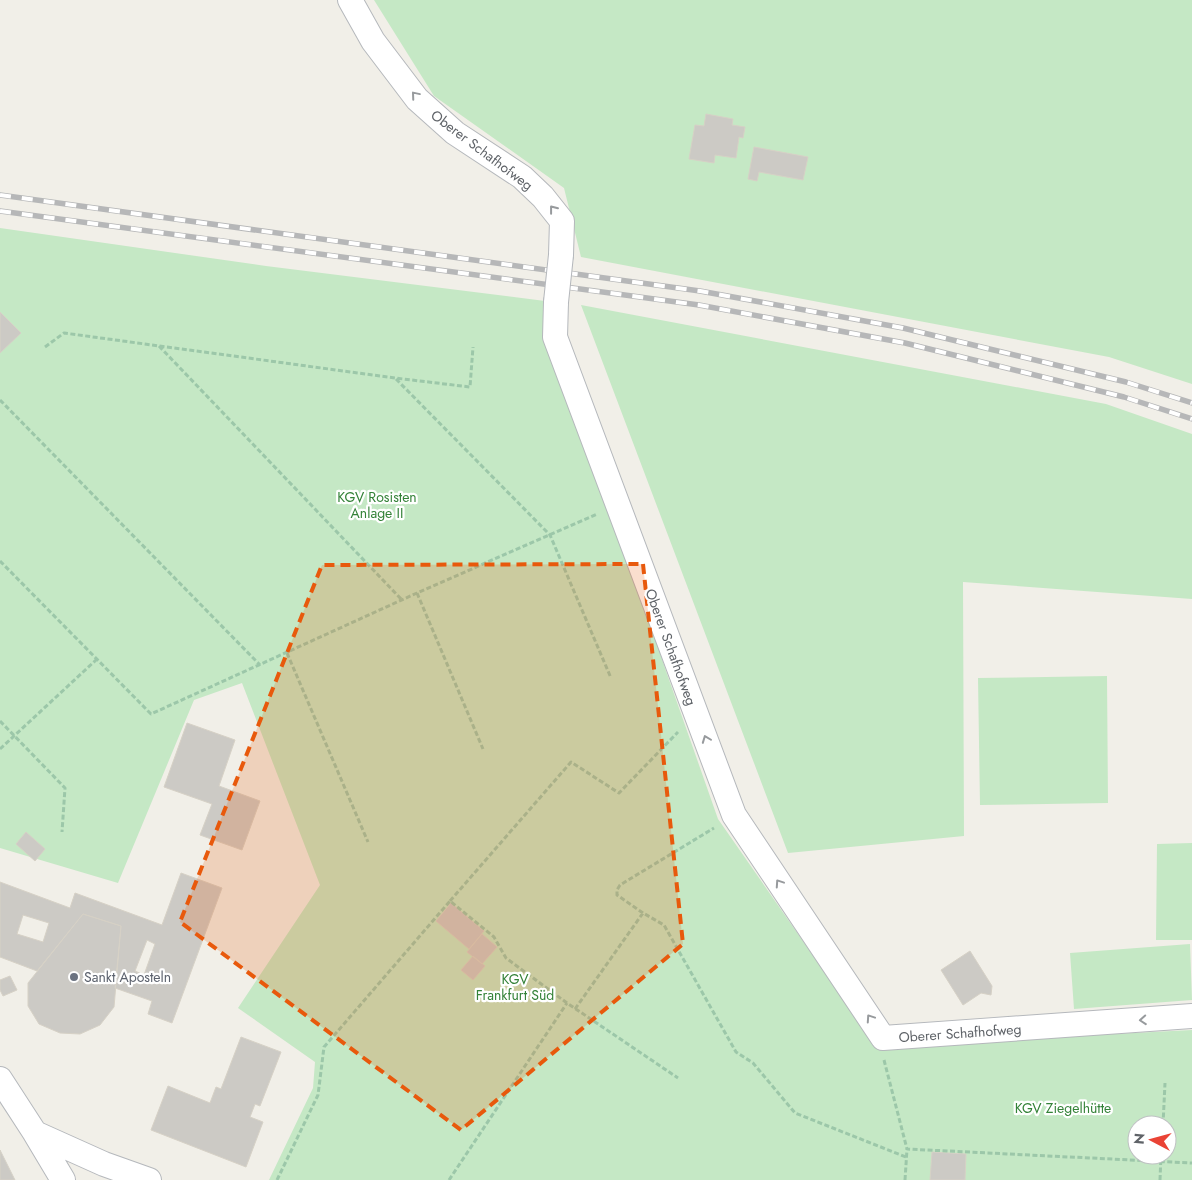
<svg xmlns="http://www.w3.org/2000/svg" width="1192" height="1180" font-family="Jost,sans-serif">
<rect width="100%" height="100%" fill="#f1efe8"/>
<!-- green -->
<path fill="#c5e8c5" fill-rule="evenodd" d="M374,0H1192V384L1109,357L581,257L564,188L434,96Z
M0,228L266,266L545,301L666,671L718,819L876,1046L1192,1030V1180H269L313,1088L315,1062L238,1008L320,885L242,683L194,700L118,883L0,848ZM1137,1125H1167V1155H1137Z
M581,305L1106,404L1192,434V599L963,582L964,836L788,853Z
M1107,676L1108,803L980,805L978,678Z
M1192,843V940H1156L1157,844Z
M1190,944L1192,1000L1074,1009L1070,953Z"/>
<!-- building -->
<path fill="#cccac5" stroke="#d6d1c6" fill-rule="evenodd" d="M706,114L733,119L732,125L745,127L743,138L739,137L736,158L715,155L714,163L689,159L695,125L704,126Z
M754,147L808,157L803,180L759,172L757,181L748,179Z
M0,312L21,333L0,353Z
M187,723L235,740L219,786L260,801L242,850L200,835L212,804L164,787Z
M26,832L45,849L35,861L16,844Z
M181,873L222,888L172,1023L148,1014L152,1001L115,988L121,926L83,914L37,971L0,957V882L70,908L75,893L162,925ZM23,915L49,923L43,942L17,934ZM147,940L155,944L144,975L135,971Z
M451,903L484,931L469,949L436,921Z
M83,914L121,926L114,1007L100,1025L80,1034L60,1033L39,1024L28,1006V983Z
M482,934L497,947L482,964L467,952Z
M970,951L992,986L991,995L981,993L963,1005L941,970Z
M473,956L485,966L473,980L461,970Z
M10,976L17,990L3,996L0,990V980Z
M241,1037L281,1052L260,1106L255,1104L250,1117L263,1122L246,1167L151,1130L168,1086L210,1103L216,1087L221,1089Z
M0,1150L15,1180H0Z
M932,1152L966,1154L965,1180H930Z"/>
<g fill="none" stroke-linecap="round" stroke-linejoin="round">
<!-- street casing -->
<g stroke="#b5b8bc" stroke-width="26">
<path id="street" d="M350,0L373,41L417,99L455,133L522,177L543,197L562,221L561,255
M556,302L555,337L734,815L883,1038L1192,1016
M0,1079L35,1133L104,1164L149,1180
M35,1133L63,1180"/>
</g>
<!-- path -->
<path stroke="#9cc7a9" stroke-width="3" stroke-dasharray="5 2.5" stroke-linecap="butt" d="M159,346L402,600
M45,347L64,333L395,378L470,387L473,347
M396,379L550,535L611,678
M0,400L260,665
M0,561L151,714L417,593L597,514
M417,593L483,749
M287,653L368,842
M0,721L65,788L62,832
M0,749L96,660
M450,901L571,762L619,793L678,732
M643,913L617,895V890L620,885L714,828
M575,1009L643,913L664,925L736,1052L753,1063L795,1113L906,1157
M884,1060L907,1149L1192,1163
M1163,1125L1165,1083
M277,1180L318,1095L324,1047L450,901L494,937L506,958L567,1003L678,1078
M449,1180L567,1003
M905,1180L907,1149
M1160,1180L1161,1155"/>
<!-- street -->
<use href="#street" stroke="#fff" stroke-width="24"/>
<!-- rail casing -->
<g stroke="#b6b7b8" stroke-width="5.5">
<path id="rail" d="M0,195L700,291L903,328L1126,382L1192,403
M0,211L699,305L905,343L1124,397L1192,419"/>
</g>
<!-- rail -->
<use href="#rail" stroke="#fff" stroke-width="4" stroke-dasharray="11" stroke-linecap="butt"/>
<!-- street-bridge casing -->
<g stroke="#b5b8bc" stroke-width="26" stroke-linecap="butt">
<path id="street-bridge" d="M556,302L561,255"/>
</g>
<!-- street-bridge -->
<use href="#street-bridge" stroke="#fff" stroke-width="24"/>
</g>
<!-- one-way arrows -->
<defs><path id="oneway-chevron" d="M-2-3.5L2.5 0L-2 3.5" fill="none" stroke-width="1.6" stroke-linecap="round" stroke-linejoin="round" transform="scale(1.25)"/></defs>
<g stroke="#979a9d">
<use href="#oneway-chevron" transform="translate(415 95) rotate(-130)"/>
<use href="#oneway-chevron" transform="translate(553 209) rotate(-128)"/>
<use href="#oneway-chevron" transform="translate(706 739) rotate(-111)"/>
<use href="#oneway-chevron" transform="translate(779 883) rotate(-124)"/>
<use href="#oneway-chevron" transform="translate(870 1018) rotate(-124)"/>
<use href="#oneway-chevron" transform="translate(1143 1020) rotate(176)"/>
</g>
<!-- marked area -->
<path fill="#e8590c" fill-opacity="0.2" stroke="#e8590c" stroke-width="4" stroke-dasharray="10 6" stroke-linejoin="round" d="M643,564L683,944L461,1130L180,922L322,565Z"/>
<!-- markers -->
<circle fill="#6b7280" stroke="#fff" stroke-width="2" cx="74" cy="977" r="5"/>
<g text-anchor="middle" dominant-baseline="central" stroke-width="4.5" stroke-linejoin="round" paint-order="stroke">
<!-- street labels -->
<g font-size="14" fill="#5f6368" stroke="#fff">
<text transform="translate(482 150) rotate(37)">Oberer Schafhofweg</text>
<text transform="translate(671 647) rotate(70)">Oberer Schafhofweg</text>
<text transform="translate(960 1033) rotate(-4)">Oberer Schafhofweg</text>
</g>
<!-- park labels -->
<g font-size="14" fill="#348238" stroke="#fff">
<text x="377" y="497">KGV Rosisten<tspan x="377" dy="16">Anlage II</tspan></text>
<text x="515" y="979">KGV<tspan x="515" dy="16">Frankfurt Süd</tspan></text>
<text x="1063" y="1108">KGV Ziegelhütte</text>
</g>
<!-- worship labels -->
<g font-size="14" fill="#5b616d" stroke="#fff" text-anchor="start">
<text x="84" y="977">Sankt Aposteln</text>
</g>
</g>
<!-- north arrow -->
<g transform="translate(1152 1140) rotate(276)"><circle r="24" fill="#ffffff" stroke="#bfc1c3"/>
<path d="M0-4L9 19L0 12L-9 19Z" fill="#ea4335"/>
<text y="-8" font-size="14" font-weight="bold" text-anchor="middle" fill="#5f6368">N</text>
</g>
</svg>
